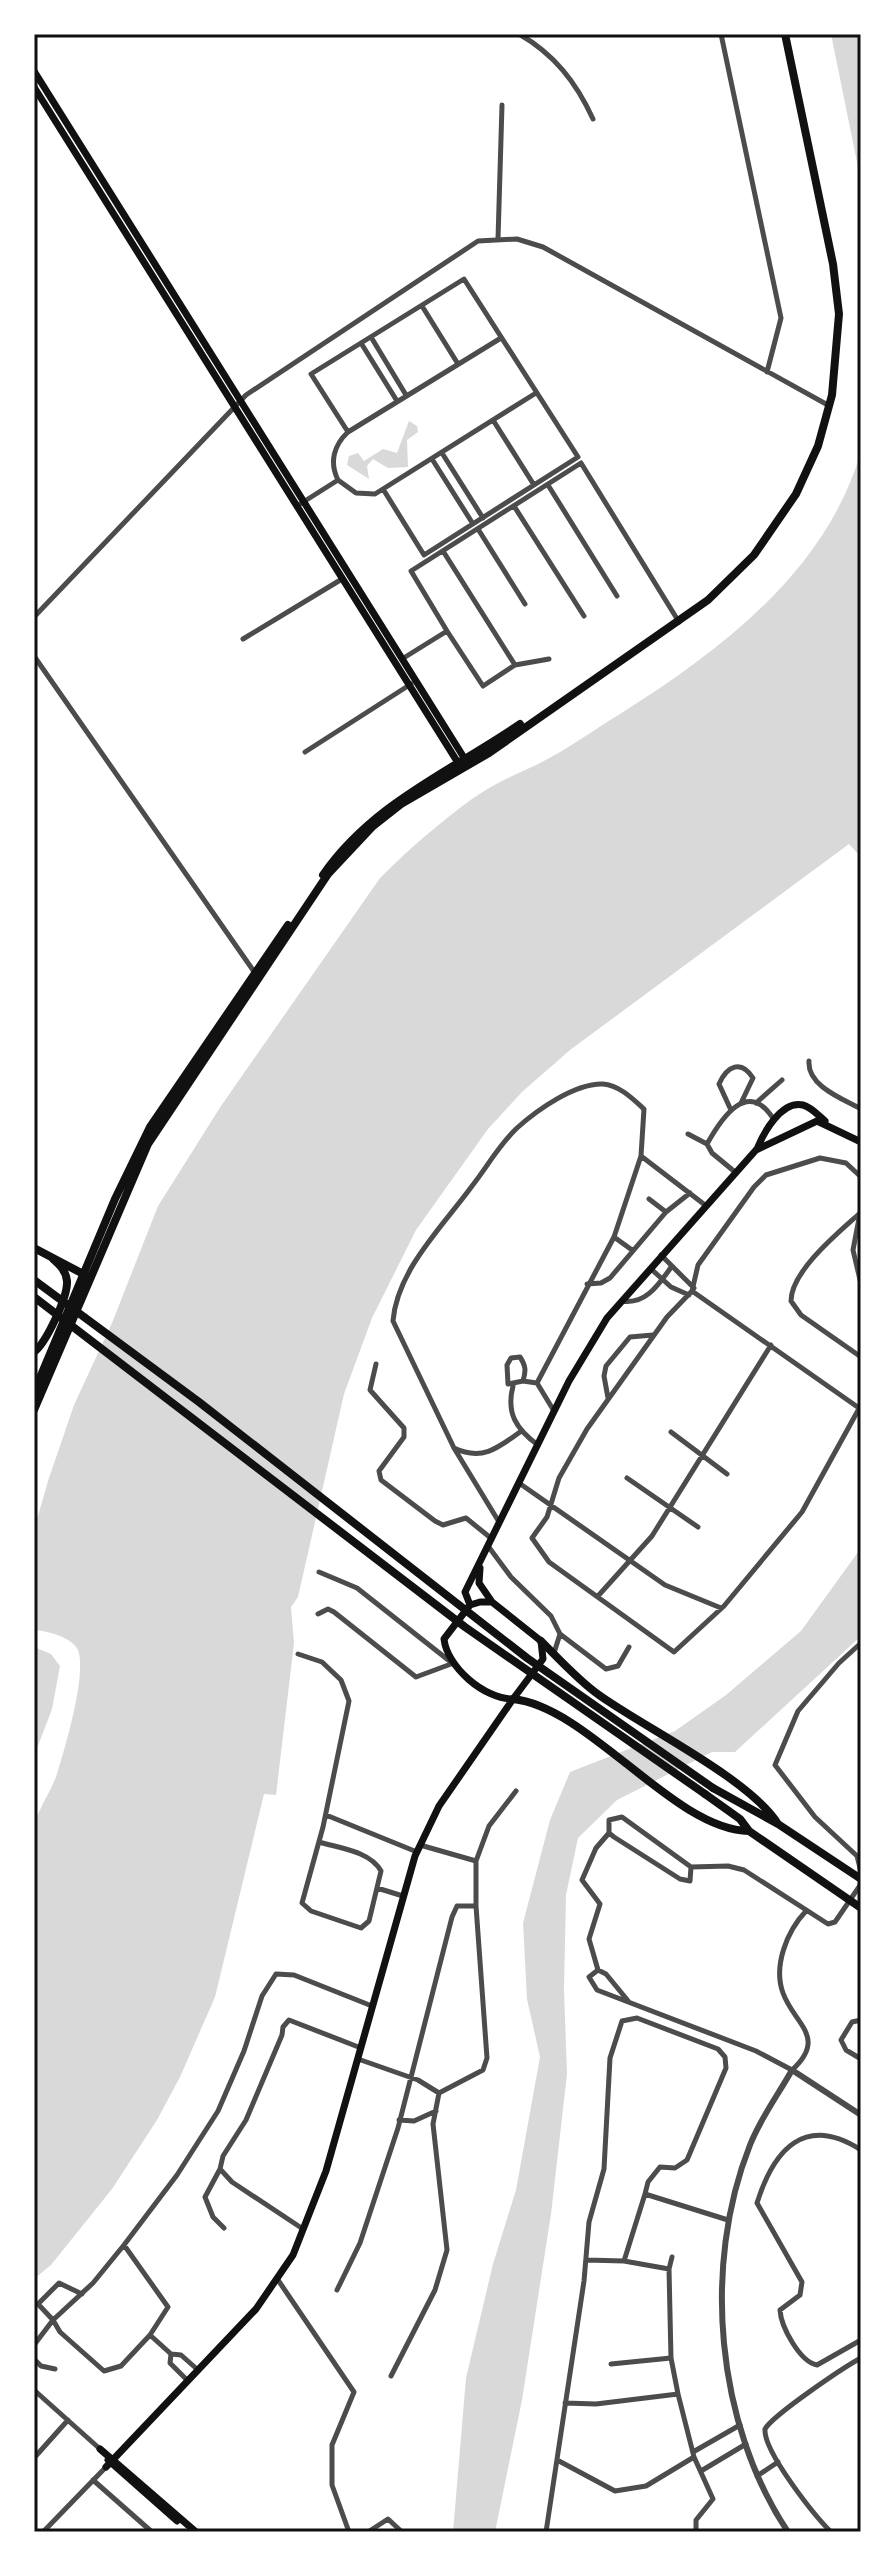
<svg xmlns="http://www.w3.org/2000/svg" width="895" height="2566" font-family="Overpass,sans-serif">
<rect width="100%" height="100%" fill="#fff"/>
<!-- water -->
<path fill="#d9d9d9" d="M831,34H861V182Z
M409,421L417,426L418,432L407,440L408,467L388,468L373,459L367,466L369,479L347,465L349,456L358,453L364,461L383,449L397,453Z
M861,451V857L849,844L570,1050L522,1092L488,1129L416,1230L372,1318L344,1394L298,1597L291,1607L294,1643L276,1795L264,1794L215,1997L180,2077L157,2120L112,2189L51,2265L34,2279V1826C39,1807 51,1792 57,1774C65,1748 87,1675 78,1650C72,1637 47,1631 34,1630V1530L48,1481L74,1405L112,1323L158,1206L221,1106L380,878C409,849 439,823 472,799C493,784 514,775 536,765C565,751 592,731 620,714C720,651 827,571 861,451Z
M861,1548V1636L735,1752H712L617,1800L578,1838L566,1895L564,1989L567,2074L551,2214L522,2400L495,2532H453L466,2378L493,2264L516,2190L540,2057L527,1999L523,1923L550,1820L570,1772L675,1731L726,1695L801,1631Z
M34,1647L51,1654L60,1666L52,1709L34,1756Z"/>
<g fill="none" stroke-linecap="round" stroke-linejoin="round">
<!-- minor -->
<path stroke="#4c4c4c" stroke-width="5" d="M519,34C554,54 576,82 593,119
M721,34L781,318L767,372
M498,239L502,105
M422,306L458,364
M371,337L406,395
M501,338L348,432C334,445 329,462 338,480L356,493L375,494L536,393
M361,343L397,401
M493,420L534,485
M348,432L311,374L464,279L578,457L424,555L383,489
M442,453L483,518
M432,459L473,524
M548,485L617,596
M297,506L338,480
M514,506L584,616
M478,529L525,604
M443,551L515,665
M34,617L246,395L478,241L517,239L543,247L826,404
M447,631L411,571L581,463L679,622
M243,639L342,579
M34,656L255,973
M402,659L447,631L483,686L515,665L549,659
M305,752L411,684
M809,1061C807,1086 843,1099 861,1109
M756,1103L782,1080
M730,1108L719,1084C727,1066 741,1059 753,1078L741,1103
M688,1134L707,1144
M735,1172L712,1153L707,1144C721,1119 748,1077 774,1120
M861,1177L846,1163L820,1158L766,1175L754,1187L698,1265L692,1291L667,1317L587,1429L559,1478L547,1517L532,1538L549,1562L674,1652L724,1606L802,1512L861,1405
M649,1199L666,1212
M861,1208L853,1250L861,1284
M860,1213C839,1232 791,1271 791,1301L801,1315L861,1357
M614,1237L632,1250
M672,1266L694,1288
M651,1269L671,1287L689,1295
M587,1284L601,1283L610,1278L666,1212L690,1193
M692,1291L859,1408
M622,1301C646,1305 659,1284 672,1266L661,1255
M376,1364L370,1390L404,1428V1437L379,1471L381,1480L435,1521L443,1525L466,1518L492,1539
M523,1381L508,1384L507,1365L511,1358L520,1357C526,1366 526,1371 523,1381L537,1383
M513,1386C506,1413 516,1429 538,1445
M608,1398L604,1376L606,1366L630,1337L653,1335
M554,1411L537,1383L614,1237L641,1156
M671,1432L727,1474
M454,1448C481,1461 497,1449 520,1432
M627,1478L698,1527
M519,1483L665,1585L721,1608
M499,1522L454,1448L393,1321C397,1270 443,1226 472,1186C487,1167 499,1145 517,1128C537,1110 575,1083 603,1084C619,1085 633,1099 644,1109L641,1156L705,1205
M488,1546L511,1577L551,1616L560,1634L554,1653
M319,1572L357,1588L452,1663
M598,1596L652,1536L771,1345
M318,1614L328,1609L334,1612L416,1677L451,1664
M560,1634L606,1669L618,1666L629,1647
M861,1643L839,1663L798,1711L775,1765L815,1817L857,1856L861,1872
M298,1654L322,1662L341,1680L349,1701L323,1827L302,1903L311,1911L361,1928L369,1921L381,1871C370,1851 339,1848 319,1842
M326,1815L417,1852
M420,1845L476,1861
M691,1867L690,1881L680,1879L614,1837L609,1833V1820L622,1817L691,1867L728,1866L744,1870L828,1924L835,1922L861,1884
M377,1888L403,1896
M598,1970L589,1939L600,1904L582,1880L596,1848L609,1833
M629,2002L606,1974L598,1970L589,1977L597,1990L756,2051L792,2070C828,2037 794,2024 783,1993C773,1966 787,1931 806,1911
M861,2020L852,2022L841,2040L846,2050L861,2059
M358,2059L418,2080L439,2093L483,2070L487,2058L476,1906V1861L489,1826L516,1791
M399,2120L414,2121L436,2111
M861,2150C805,2114 774,2149 757,2203L802,2282L800,2295L780,2310C781,2327 800,2362 817,2365L861,2340
M220,2169L205,2197L213,2217L224,2228
M303,2229L232,2182L220,2169L223,2156L246,2120L282,2035L283,2027L289,2020L361,2048
M124,2245L177,2175L218,2111L244,2051L262,1996L276,1974L294,1975L372,2006
M586,2260L624,2261L645,2194
M669,2269L672,2257
M278,2280L354,2392L332,2445V2485L349,2532
M337,2290L360,2243L398,2128L452,1917L457,1906H476
M150,2335L168,2307L124,2245L93,2283L53,2320L60,2332L104,2371L121,2366L150,2335L171,2354L170,2363L188,2381
M34,2345L53,2320L38,2304L59,2283L82,2294
M171,2354L181,2355L198,2370
M34,2359L41,2366L55,2369
M611,2364L671,2358L669,2269L624,2261
M391,2376L435,2290L447,2250L433,2124L439,2093
M34,2390L100,2449
M678,2394L694,2457L713,2499L696,2520V2532
M565,2403L596,2404L678,2394L671,2358
M693,2452L740,2425
M34,2458L68,2420
M559,2461L615,2491L646,2486L694,2457
M701,2471L746,2444
M757,2476L778,2462
M93,2480L152,2532
M43,2532L106,2467
M368,2532L388,2519L402,2532
M546,2532L584,2281L589,2222L604,2169L610,2058L622,2021L637,2018L718,2049L725,2057L726,2068L687,2160L675,2168L660,2167L648,2182L645,2194L728,2220
M831,2532C814,2515 763,2451 765,2429C773,2415 844,2367 861,2358"/>
<!-- tertiary -->
<path stroke="#4c4c4c" stroke-width="6" d="M788,2532C716,2424 702,2266 750,2145C760,2119 778,2095 792,2070L861,2115"/>
<!-- secondary -->
<path stroke="#111" stroke-width="7" d="M34,71L468,764
M34,87L460,766
M757,1149C763,1134 781,1100 803,1105C811,1107 819,1116 825,1121
M480,1568L479,1583L492,1602
M480,1602H492L541,1641L543,1659L513,1699C484,1699 447,1667 444,1639L470,1605Z
M470,1605L465,1592L569,1381L607,1318L756,1150L817,1121L861,1142
M100,2449L196,2532
M108,2460L177,2521
M106,2467L256,2309L293,2255L326,2171L415,1856L439,1806L513,1699"/>
<!-- primary -->
<path stroke="#111" stroke-width="8" d="M323,875C373,803 450,772 520,724
M34,1248L89,1277
M34,1280L199,1402L527,1658L713,1788
M34,1297L465,1627L705,1794
M34,1352C46,1343 68,1297 67,1281C66,1271 60,1265 53,1259
M34,1392L115,1199L150,1127L288,925
M34,1410L148,1144L328,874L373,826L401,804L489,753L708,600L754,555L796,494L818,446L832,395L839,314L833,264L785,34"/>
<!-- trunk -->
<path stroke="#111" stroke-width="8" d="M541,1641C559,1659 579,1681 599,1695C645,1728 750,1779 778,1824
M513,1699C589,1707 674,1830 749,1831
M713,1788L778,1824L861,1879
M705,1794L740,1819L749,1831L861,1908"/>
</g>
<!-- border -->
<rect width="895" height="2566" fill="none" stroke="#ffffff" stroke-width="72"/>
<rect x="36" y="36" width="823" height="2494" fill="none" stroke="#111" stroke-width="3"/>
</svg>
